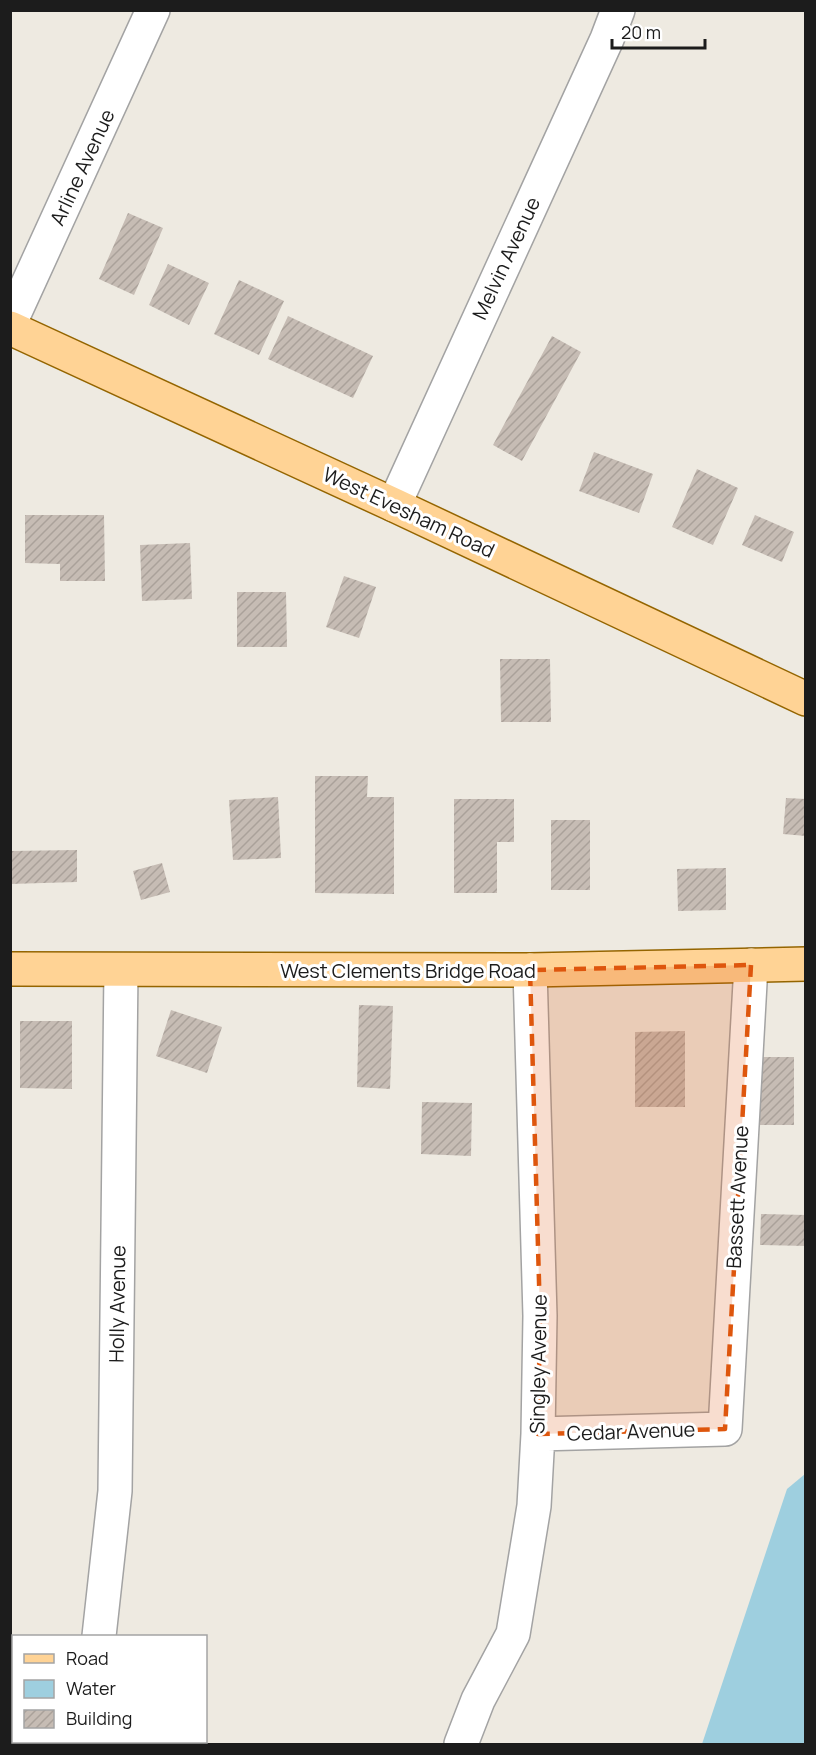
<svg xmlns="http://www.w3.org/2000/svg" width="816" height="1755" font-family="Manrope,sans-serif">
<defs>
<pattern id="building-hatch" width="6" height="6" patternUnits="userSpaceOnUse" patternTransform="scale(1.5)"><rect width="6" height="6" fill="#c6bcb4"/><path d="M-1 1l2-2M0 6l6-6M5 7l2-2" fill="none" stroke="#aaa19a"/></pattern>
</defs>
<rect width="100%" height="100%" fill="#eeeae1"/>
<!-- water -->
<path fill="#9ecfdf" d="M805,1474V1744H702L787,1489Z"/>
<!-- building -->
<path fill="url(#building-hatch)" d="M128,213L163,228L134,295L99,279Z
M168,264L209,283L189,325L149,305Z
M239,280L284,301L259,355L214,334Z
M288,316L373,356L353,398L268,359Z
M552,336L581,352L522,461L493,445Z
M594,452L653,474L639,513L579,491Z
M697,469L738,488L713,545L672,527Z
M25,515H104L105,581H60V564L25,563Z
M755,515L794,532L782,562L742,545Z
M190,543L192,599L142,601L140,545Z
M344,576L376,587L359,638L326,627Z
M237,592H286L287,647H237Z
M500,659H550L551,722H501Z
M315,776H368L367,797H394V894L315,893Z
M278,797L281,858L233,860L229,800Z
M786,798L806,799V836L783,834Z
M454,799H514V842H497V893H454Z
M551,820H590V890H551Z
M77,850V882L10,884V851Z
M162,863L170,892L141,900L133,871Z
M726,868V910L678,911L677,869Z
M359,1005L393,1006L390,1089L357,1087Z
M171,1010L222,1027L207,1073L156,1056Z
M20,1021H72V1089L20,1088Z
M685,1031V1107H635V1032Z
M755,1057H794V1125H756Z
M422,1102L472,1103L471,1156L421,1154Z
M761,1214L806,1215V1246L760,1245Z"/>
<g fill="none" stroke-linecap="round" stroke-linejoin="round">
<!-- minor casing -->
<g stroke="#a3a3a3" stroke-width="36">
<path id="minor" d="M10,323L153,10
M394,505L607,39L618,10
M538,1434L725,1429L751,965
M99,1636L115,1491L121,970
M72,1744L73,1742
M461,1744L478,1700L513,1634L534,1506L538,1434L540,1316L530,970"/>
</g>
<!-- major casing -->
<g stroke="#946500" stroke-width="36">
<path id="major" d="M10,328L394,505L806,699
M10,969L530,970L806,964"/>
</g>
<!-- minor -->
<use href="#minor" stroke="#fff" stroke-width="33"/>
<!-- major -->
<use href="#major" stroke="#ffd395" stroke-width="33"/>
</g>
<!-- marked area -->
<path fill="#de560d" fill-opacity="0.2" stroke="#de560d" stroke-width="4.5" stroke-dasharray="12 8" stroke-linejoin="round" d="M751,965L725,1429L538,1434L540,1316L530,970Z"/>
<g text-anchor="middle" dominant-baseline="central" stroke-width="6" stroke-linejoin="round" paint-order="stroke">
<!-- street labels -->
<g font-size="20" fill="#1c1c1c" stroke="#fff">
<text transform="translate(82 167) rotate(-65)">Arline Avenue</text>
<text transform="translate(506 258) rotate(-65)">Melvin Avenue</text>
<text transform="translate(409 512) rotate(25)">West Evesham Road</text>
<text x="408" y="970">West Clements Bridge Road</text>
<text transform="translate(737 1197) rotate(-87)">Bassett Avenue</text>
<text transform="translate(117 1304) rotate(-89)">Holly Avenue</text>
<text transform="translate(538 1364) rotate(-89)">Singley Avenue</text>
<text transform="translate(631 1431) rotate(-2)">Cedar Avenue</text>
</g>
</g>
<!-- border -->
<rect width="816" height="1755" fill="none" stroke="#1c1c1c" stroke-width="24"/>
<!-- legend -->
<rect x="12" y="1635" width="195" height="108" fill="#ffffff" stroke="#a4a4a4" stroke-width="1.5"/>
<rect x="24" y="1654" width="30" height="9" fill="#ffd395" stroke="#a4a4a4" stroke-width="1.5"/>
<text x="66" y="1665" font-size="18" fill="#1c1c1c">Road</text>
<rect x="24" y="1680" width="30" height="18" fill="#9ecfdf" stroke="#a4a4a4" stroke-width="1.5"/>
<text x="66" y="1695" font-size="18" fill="#1c1c1c">Water</text>
<rect x="24" y="1710" width="30" height="18" fill="url(#building-hatch)" stroke="#a4a4a4" stroke-width="1.5"/>
<text x="66" y="1725" font-size="18" fill="#1c1c1c">Building</text>
<!-- scale -->
<path d="M612 39v9h93v-9" fill="none" stroke="#1c1c1c" stroke-width="3"/>
<text x="621" y="39" font-size="18" fill="#1c1c1c" stroke="#ffffff" stroke-width="4.5" paint-order="stroke">20 m</text>
</svg>
